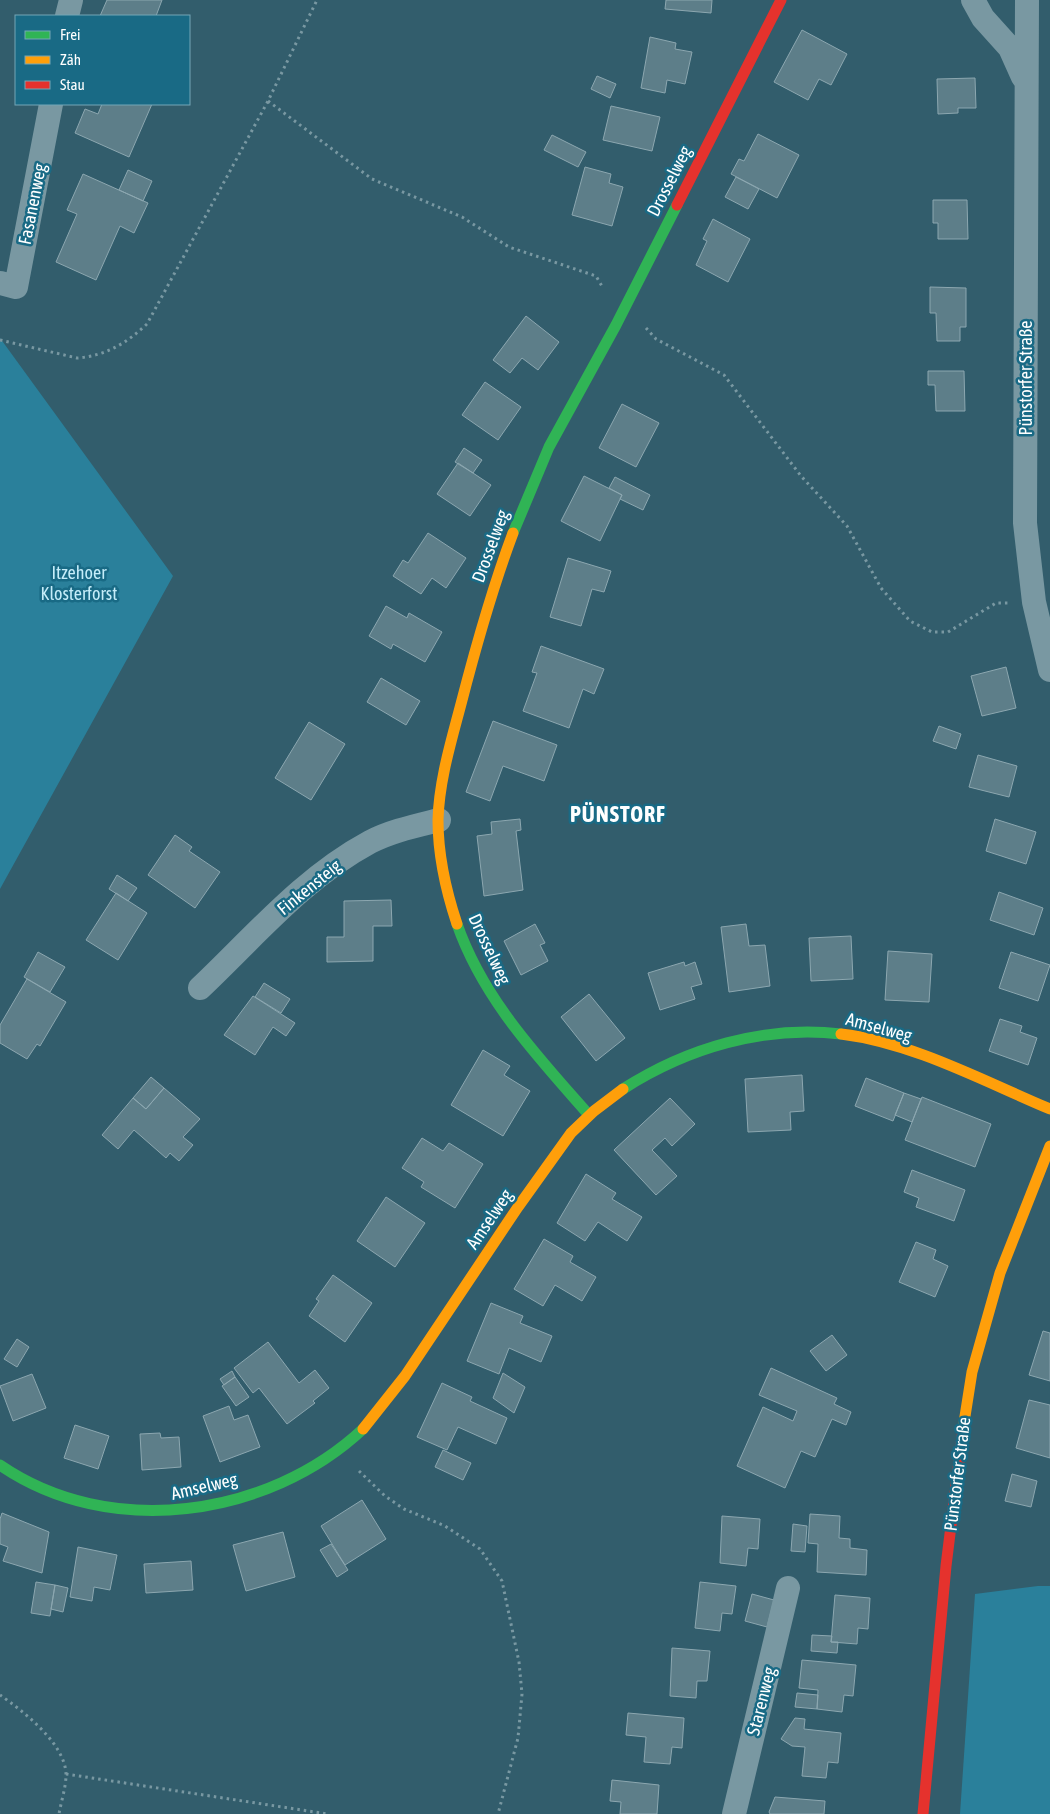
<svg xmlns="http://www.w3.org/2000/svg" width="1050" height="1814" font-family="'Asap Condensed',sans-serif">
<rect width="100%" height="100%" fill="#325d6c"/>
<!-- green -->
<path fill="#2a809b" d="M0,338L173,576L0,889Z
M1038,1586H1050V1814H960L975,1594Z"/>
<!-- building -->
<path fill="#5d7e89" stroke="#8ca7b0" d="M107,0H162L156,16H100Z
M666,0H712L711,13L665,9Z
M802,30L847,54L831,85L819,79L808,100L774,82Z
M650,37L676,43L675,49L692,52L685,84L667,80L665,93L641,88Z
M597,76L616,84L610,98L591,89Z
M975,78L976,108H958V113L938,114L937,79Z
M102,104H152L129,157L75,133L85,109L98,114Z
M611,106L660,117L652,151L603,140Z
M758,134L799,155L777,198L731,174L739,159L744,161Z
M552,135L586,152L578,167L544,150Z
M585,167L611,174L609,183L623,187L612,226L572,215Z
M128,170L152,181L143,201L119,190Z
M83,174L148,203L134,233L120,226L96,280L56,262L77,214L67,210Z
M736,177L759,189L748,209L725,197Z
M933,200H967L968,239H938V223H933Z
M713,219L750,239L728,282L696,265L707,241L703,239Z
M930,287L966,288V327H960V341H937L936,313H930Z
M526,316L559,342L538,370L522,358L510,373L493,360Z
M928,371H964L965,411H936L935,385H928Z
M485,382L521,407L498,440L462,415Z
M622,404L659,423L636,467L599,448Z
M464,448L482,460L473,473L455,462Z
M458,463L491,485L470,516L437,494Z
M584,476L622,495L600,541L561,521Z
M615,477L650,495L643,510L620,499L622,495L609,488Z
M428,533L466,558L446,588L432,578L421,594L393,576L403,560L408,563Z
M568,558L611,571L604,592L592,589L581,626L550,617Z
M386,606L407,618L409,613L442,632L425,662L393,644L391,649L369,636Z
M541,646L604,669L594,694L583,689L569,728L523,711L537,673L532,672Z
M1006,667L1016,708L982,716L971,676Z
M381,678L420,701L406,725L367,702Z
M493,721L557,745L544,781L503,766L490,801L466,792Z
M309,722L345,744L311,800L275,778Z
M939,726L961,734L956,749L933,741Z
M978,755L1017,766L1009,797L969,787Z
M520,819L521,830L516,831L523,890L484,896L477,836L492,834L491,822Z
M995,819L1036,832L1026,864L986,851Z
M175,835L192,847L189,851L220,872L195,908L148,875Z
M117,875L137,888L128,901L109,889Z
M999,892L1043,908L1034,935L990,920Z
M116,893L147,913L118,960L86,940Z
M391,900L392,926H373V961L327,962V937H344V901Z
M535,924L545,943L540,945L548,961L521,975L504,941Z
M746,924L749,946L765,945L770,986L729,992L721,927Z
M851,936L853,979L811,981L809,938Z
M888,951L932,954L929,1002L885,1000Z
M38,952L65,967L50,992L24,977Z
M1011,952L1050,965L1038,1001L999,988Z
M684,962L685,966L695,962L702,984L691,987L695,999L660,1010L648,973Z
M27,979L66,1002L40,1046L37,1044L27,1059L0,1043V1025Z
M264,983L290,999L281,1013L255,997Z
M589,994L625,1038L596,1061L561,1017Z
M253,996L295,1023L286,1036L273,1027L255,1055L224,1035Z
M1000,1019L1022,1026L1020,1032L1037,1038L1028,1065L989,1051Z
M483,1050L510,1066L504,1075L530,1091L503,1136L451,1105Z
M802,1075L804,1111L790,1112L791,1130L748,1132L745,1079Z
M151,1077L164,1088L146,1109L133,1098Z
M866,1078L904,1093L893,1121L855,1106Z
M164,1088L200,1119L183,1137L193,1145L179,1161L170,1153L166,1158L134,1130L118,1149L102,1135L133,1098L146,1109Z
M904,1093L921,1099L912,1122L895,1115Z
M922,1097L991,1124L975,1167L905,1140Z
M670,1098L695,1124L672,1146L665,1138L652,1150L677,1176L656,1195L614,1150Z
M422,1138L443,1151L449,1143L483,1164L455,1208L421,1187L424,1182L402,1168Z
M912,1170L965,1190L954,1221L916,1207L919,1198L904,1192Z
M586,1174L616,1193L612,1199L642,1217L627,1241L598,1222L585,1241L557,1223Z
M386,1197L425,1223L395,1267L357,1241Z
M544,1239L573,1256L570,1262L596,1277L582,1301L555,1285L543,1306L514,1289Z
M916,1242L936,1250L933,1259L948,1266L935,1297L899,1282Z
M333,1275L372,1303L345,1342L309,1316L319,1301L316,1299Z
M491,1303L523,1316L520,1323L552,1336L541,1362L509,1348L499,1374L467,1361Z
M1043,1331L1050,1333V1381L1029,1375Z
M832,1335L847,1355L826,1371L810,1351Z
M17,1339L29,1347L17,1367L4,1359Z
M268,1342L299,1383L315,1370L329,1388L313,1401L315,1403L287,1424L259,1388L253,1393L234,1368Z
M771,1368L837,1398L834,1404L851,1412L846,1425L832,1419L815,1457L801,1451L785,1488L737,1466L763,1407L793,1421L797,1411L759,1395Z
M232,1371L235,1377L224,1385L220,1379Z
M503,1373L525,1387L514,1413L493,1398Z
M32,1374L46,1408L13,1421L0,1386Z
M235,1377L249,1397L236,1406L222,1386Z
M442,1383L472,1397L470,1401L507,1418L496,1444L458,1427L447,1450L417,1437Z
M1029,1400L1050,1405V1458L1016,1448Z
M229,1406L234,1420L248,1415L260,1447L220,1462L203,1416Z
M75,1425L109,1436L98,1469L64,1458Z
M160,1433L161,1438L179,1437L181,1467L142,1470L140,1434Z
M443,1450L471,1463L463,1480L435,1467Z
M1012,1474L1037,1481L1031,1507L1005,1501Z
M362,1500L386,1539L345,1565L321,1526Z
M2,1513L49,1532L42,1573L3,1561L8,1547L0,1544V1519Z
M810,1514L840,1516L839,1538L850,1539V1548L867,1550L866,1575L817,1572L818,1544L808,1543Z
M722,1516L760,1519L758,1549L748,1548L746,1566L720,1563Z
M793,1524L807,1526L805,1552L791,1551Z
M283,1532L295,1577L246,1591L233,1545Z
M331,1544L348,1570L337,1577L320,1550Z
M78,1547L117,1555L110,1590L94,1587L92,1601L70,1597Z
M191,1561L193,1590L146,1593L144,1564Z
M36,1582L55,1585L50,1616L31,1613Z
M700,1582L736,1586L732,1614L722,1613L720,1631L695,1628Z
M55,1585L68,1588L63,1612L51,1609Z
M752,1594L774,1600L767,1627L745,1621Z
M835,1595L870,1598L868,1629L858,1628L857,1644L831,1642Z
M812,1635L832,1636L831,1642H838L837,1653L811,1651Z
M672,1648L710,1651L707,1681H697L696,1698L670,1696Z
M802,1660L856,1665L853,1696L844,1695L842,1712L817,1709L818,1690L799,1688Z
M797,1693L818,1695L817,1709L795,1707Z
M628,1713L684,1718L682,1748L672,1747L670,1764L644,1762L646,1737L626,1735Z
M795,1718L805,1719L804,1729L841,1733L838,1763L828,1762L826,1778L802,1776L805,1747L792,1746L781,1739Z
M612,1780L659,1785L657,1814H620L621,1802L610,1801Z
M775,1797L825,1801L824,1814H770L769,1812Z"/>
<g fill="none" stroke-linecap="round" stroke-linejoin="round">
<!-- path -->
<path stroke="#7998a2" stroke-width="3" stroke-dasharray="2.5 4" stroke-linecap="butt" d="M268,101L372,179L462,217L509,247L596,276L603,288
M646,328L656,339L724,375L801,476L847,526L881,588L910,621L932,632H948L996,603H1009
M0,340L77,358C105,356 127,343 147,324L268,101L317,0
M359,1471L385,1496L404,1509L445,1526L480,1549L502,1581L519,1662L522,1694L518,1738L498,1814
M0,1695C23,1711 66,1744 66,1775C66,1787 61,1802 59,1814
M66,1774L328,1814"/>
<!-- street -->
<path stroke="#7998a2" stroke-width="24" d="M973,0L983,18L1010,48L1023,77
M1027,0L1025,523L1034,602L1050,670
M67,16L71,0
M0,283L16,287L51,104
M200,988C254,937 303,878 370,842C391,831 415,826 439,820
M734,1814L788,1588"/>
<!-- fast -->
<path stroke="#30b455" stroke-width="11" d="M513,533L549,447L616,325L677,205
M457,924C483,999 538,1057 589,1115
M623,1089C687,1048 764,1025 841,1034
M0,1465C109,1540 268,1518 363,1429"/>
<!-- slow -->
<path stroke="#ff9f0a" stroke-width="11" d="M457,924C446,891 438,855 438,820C439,781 451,742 461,704C476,646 492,589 513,533
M841,1034C914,1043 983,1081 1050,1109
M363,1429L405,1376L518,1207L571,1133L594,1111L623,1089
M963,1429L972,1372L1000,1273L1050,1146"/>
<!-- jam -->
<path stroke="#e5322d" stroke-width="11" d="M677,205L781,0
M923,1814L946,1566L963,1429"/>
</g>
<g text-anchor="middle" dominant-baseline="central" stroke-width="5" stroke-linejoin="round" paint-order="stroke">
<!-- street labels -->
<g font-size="18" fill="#fff" stroke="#196a85">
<text transform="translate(669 181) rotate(-63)">Drosselweg</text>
<text transform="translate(32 204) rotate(-79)">Fasanenweg</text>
<text transform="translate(1025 378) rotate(-90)">Pünstorfer Straße</text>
<text transform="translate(490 546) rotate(-70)">Drosselweg</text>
<text transform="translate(309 887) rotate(-39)">Finkensteig</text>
<text transform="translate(490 949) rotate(65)">Drosselweg</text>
<text transform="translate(879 1027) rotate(15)">Amselweg</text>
<text transform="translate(489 1219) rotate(-56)">Amselweg</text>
<text transform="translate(957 1474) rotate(-83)">Pünstorfer Straße</text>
<text transform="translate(204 1486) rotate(-13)">Amselweg</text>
<text transform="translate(761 1701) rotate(-76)">Starenweg</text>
</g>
<!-- park labels -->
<g font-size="18" fill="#c5edf9" stroke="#196a85">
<text x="79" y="572">Itzehoer<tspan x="79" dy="21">Klosterforst</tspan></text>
</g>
<!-- district labels -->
<g font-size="22" font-weight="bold" letter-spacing="1" fill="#fff" stroke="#196a85">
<text x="618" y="814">PÜNSTORF</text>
</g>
</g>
<!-- legend -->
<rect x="15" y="15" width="175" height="90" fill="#196a85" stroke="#75a6b6"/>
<rect x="25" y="31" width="25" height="8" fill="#30b455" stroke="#75a6b6"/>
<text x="60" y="40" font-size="15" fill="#ffffff">Frei</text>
<rect x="25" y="56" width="25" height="8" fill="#ff9f0a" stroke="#75a6b6"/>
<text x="60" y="65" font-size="15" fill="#ffffff">Zäh</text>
<rect x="25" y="81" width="25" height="8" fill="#e5322d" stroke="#75a6b6"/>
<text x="60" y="90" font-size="15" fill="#ffffff">Stau</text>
</svg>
